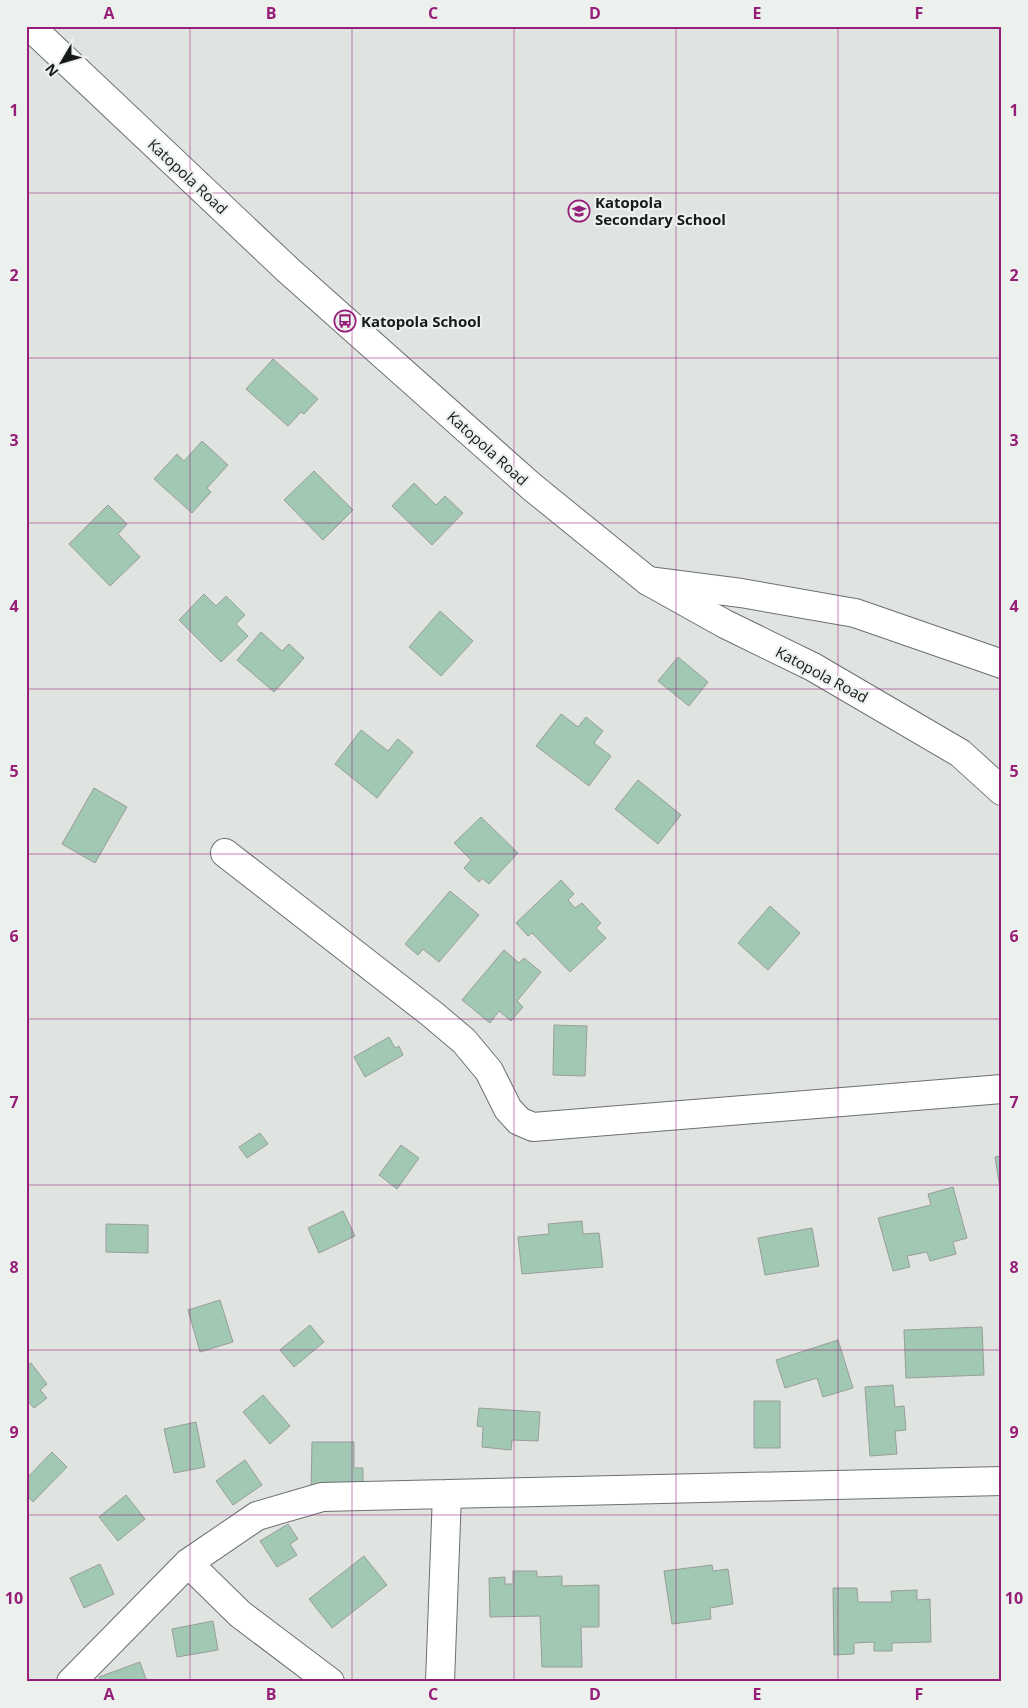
<svg xmlns="http://www.w3.org/2000/svg" width="1028" height="1708" font-family="'Open Sans',sans-serif">
<rect width="100%" height="100%" fill="#dfe4e1"/>
<!-- building -->
<path fill="#a1c8b2" stroke="#999d9a" d="M273,359L318,399L304,414L301,412L288,426L246,389Z
M202,441L228,465L207,488L211,492L192,513L154,479L177,454L184,461Z
M314,471L353,510L323,540L284,500Z
M414,483L436,505L445,496L463,513L432,545L392,506Z
M108,505L127,524L118,534L140,557L110,586L69,544Z
M204,594L216,606L226,596L245,615L236,624L248,636L221,662L179,620Z
M440,611L473,641L441,676L409,647Z
M261,632L282,651L289,644L304,658L274,692L237,660Z
M678,657L708,682L689,706L658,681Z
M561,714L578,727L586,717L603,731L594,743L611,756L589,786L536,746Z
M361,730L388,751L398,739L413,752L377,798L335,764Z
M638,780L681,815L658,844L615,809Z
M94,788L127,807L95,863L62,844Z
M481,817L518,853L489,884L482,878L479,882L464,868L471,860L454,843Z
M561,880L574,894L568,900L575,908L582,903L601,923L596,928L606,938L570,972L532,933L528,936L516,923Z
M450,891L479,915L439,962L423,949L418,955L405,944Z
M770,906L800,933L768,970L738,943Z
M504,950L519,963L524,958L541,972L517,1001L523,1007L511,1021L499,1011L490,1023L462,1000Z
M554,1025L587,1026L585,1076L553,1075Z
M389,1037L395,1048L399,1046L403,1055L365,1077L354,1057Z
M260,1133L268,1144L247,1158L239,1147Z
M401,1145L419,1158L397,1189L379,1175Z
M1002,1156V1195H1001L995,1157Z
M953,1187L967,1238L953,1242L956,1254L930,1261L927,1252L907,1256L910,1267L893,1271L878,1218L931,1205L928,1194Z
M343,1211L355,1236L319,1253L308,1228Z
M582,1221L583,1234L599,1233L603,1267L522,1274L518,1237L549,1234L548,1224Z
M106,1224L148,1225V1253L106,1252Z
M812,1228L819,1266L765,1275L758,1238Z
M220,1300L233,1342L200,1352L188,1310Z
M310,1325L324,1342L294,1367L280,1350Z
M982,1327L984,1375L906,1378L904,1330Z
M838,1340L853,1388L823,1397L817,1378L785,1388L776,1360Z
M31,1363L47,1384L40,1390L47,1398L34,1408L27,1400L26,1401V1367Z
M893,1385L895,1407L904,1406L906,1430L895,1431L897,1454L870,1456L865,1387Z
M263,1395L290,1426L270,1444L243,1412Z
M754,1401H780V1448H754Z
M479,1408L540,1412L538,1441L512,1440L511,1450L482,1447L483,1427L477,1426Z
M196,1422L205,1467L174,1473L164,1429Z
M312,1442H354V1468H363V1492L311,1490Z
M52,1452L67,1467L33,1502L26,1495V1479Z
M245,1460L262,1485L233,1505L216,1481Z
M126,1495L145,1519L118,1541L99,1517Z
M288,1524L298,1539L290,1544L297,1555L277,1567L260,1541Z
M364,1556L387,1585L332,1628L309,1599Z
M100,1564L114,1594L84,1608L70,1578Z
M712,1565L713,1571L728,1569L733,1604L710,1608L711,1619L672,1624L664,1571Z
M513,1571H537V1577L562,1576V1586L599,1585V1627H581L582,1667H542L540,1616L490,1617L489,1578L505,1577V1584H513Z
M833,1588H857L858,1602H892L891,1591L917,1590V1600L930,1599L931,1642L892,1643V1651H874V1642L854,1643V1654L834,1655Z
M213,1621L218,1650L177,1657L172,1629Z
M140,1662L147,1682H101L99,1677Z"/>
<g fill="none" stroke-linecap="round" stroke-linejoin="round">
<!-- street casing -->
<g stroke="#6c706e" stroke-width="30">
<path id="street" d="M648,581L741,593L855,613L1002,664
M225,853L432,1014L464,1041L489,1071L508,1109L519,1121L533,1127L1002,1089
M188,1563L240,1614L330,1682
M71,1682L188,1563L257,1516L322,1497L1002,1481
M440,1682L447,1494"/>
</g>
<!-- secondary casing -->
<g stroke="#6c706e" stroke-width="30">
<path id="secondary" d="M33,26L38,34L288,270L532,487L648,581L725,624L813,667L960,753L1002,791"/>
</g>
<!-- street -->
<use href="#street" stroke="#fff" stroke-width="28"/>
<!-- secondary -->
<use href="#secondary" stroke="#fff" stroke-width="28"/>
</g>
<!-- grid -->
<path fill="none" stroke="#961e79" stroke-width="1" stroke-opacity="0.55" d="M190,26V1682M352,26V1682M514,26V1682M676,26V1682M838,26V1682M26,193H1002M26,358H1002M26,523H1002M26,689H1002M26,854H1002M26,1019H1002M26,1185H1002M26,1350H1002M26,1515H1002"/>
<!-- icons -->
<defs>
<g id="school-ring" transform="scale(1.125)"><circle r="9.5" fill="#ecf1ee" stroke="#961e79" stroke-width="1.5"/><path d="M0-5L7-2L0 1L-7-2ZM-4 1L0 2.5L4 1V4Q0 6-4 4Z" fill="#961e79"/></g>
<g id="bus-ring" transform="scale(1.125)"><circle r="9.5" fill="#ecf1ee" stroke="#961e79" stroke-width="1.5"/><path d="M-5-6H5V4H4V6H2V4H-2V6H-4V4H-5ZM-3.5-4V0h7V-4ZM-3.5 1.2v1.5H-2V1.2ZM2 1.2v1.5H3.5V1.2Z" fill="#961e79"/></g>
</defs>
<g fill-rule="evenodd">
<use href="#school-ring" x="579" y="211"/>
<use href="#bus-ring" x="345" y="321"/>
</g>
<g text-anchor="middle" dominant-baseline="central" stroke-width="4.5" stroke-linejoin="round" paint-order="stroke">
<!-- street labels -->
<g font-size="15" fill="#181a19" stroke="#ecf1ee">
<text transform="translate(188 176) rotate(43)">Katopola Road</text>
<text transform="translate(488 448) rotate(42)">Katopola Road</text>
<text transform="translate(822 674) rotate(28)">Katopola Road</text>
</g>
<!-- poi labels -->
<g font-size="15" font-weight="bold" fill="#181a19" stroke="#ecf1ee" text-anchor="start">
<text x="595" y="202">Katopola<tspan x="595" dy="17">Secondary School</tspan></text>
<text x="361" y="321">Katopola School</text>
</g>
</g>
<!-- border -->
<rect width="1028" height="1708" fill="none" stroke="#ecf1ee" stroke-width="55"/>
<!-- north arrow -->
<g transform="translate(62 62) rotate(232)" stroke="#ecf1ee" stroke-width="4" paint-order="stroke">
<path d="M0-4L9 19L0 12L-9 19Z" fill="#181a19"/>
<text y="-8" font-size="14" font-weight="bold" text-anchor="middle" fill="#181a19">N</text>
</g>
<rect x="28" y="28" width="972" height="1652" fill="none" stroke="#961e79" stroke-width="2"/>
<g font-size="16" text-anchor="middle" font-weight="bold" fill="#961e79">
<text x="109" y="19">A</text>
<text x="271" y="19">B</text>
<text x="433" y="19">C</text>
<text x="595" y="19">D</text>
<text x="757" y="19">E</text>
<text x="919" y="19">F</text>
<text x="14" y="116">1</text>
<text x="1014" y="116">1</text>
<text x="14" y="281">2</text>
<text x="1014" y="281">2</text>
<text x="14" y="446">3</text>
<text x="1014" y="446">3</text>
<text x="14" y="612">4</text>
<text x="1014" y="612">4</text>
<text x="14" y="777">5</text>
<text x="1014" y="777">5</text>
<text x="14" y="942">6</text>
<text x="1014" y="942">6</text>
<text x="14" y="1108">7</text>
<text x="1014" y="1108">7</text>
<text x="14" y="1273">8</text>
<text x="1014" y="1273">8</text>
<text x="14" y="1438">9</text>
<text x="1014" y="1438">9</text>
<text x="14" y="1604">10</text>
<text x="1014" y="1604">10</text>
<text x="109" y="1700">A</text>
<text x="271" y="1700">B</text>
<text x="433" y="1700">C</text>
<text x="595" y="1700">D</text>
<text x="757" y="1700">E</text>
<text x="919" y="1700">F</text>
</g>
</svg>
